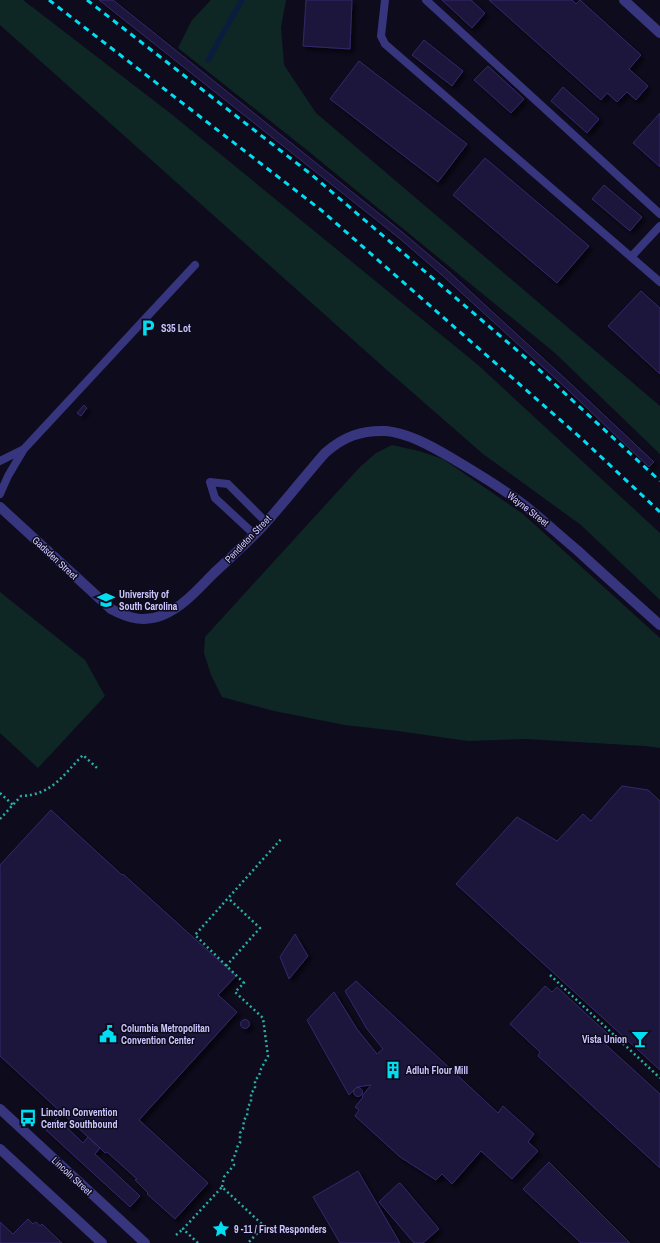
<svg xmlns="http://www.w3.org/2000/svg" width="660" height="1243" font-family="'Archivo Narrow',sans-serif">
<defs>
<filter id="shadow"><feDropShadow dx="3.5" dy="3.5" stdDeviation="2" flood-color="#0009"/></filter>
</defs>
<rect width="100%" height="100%" fill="#0e0b1d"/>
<!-- green -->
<path fill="#0e2725" d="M0,0H23L170,113L478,365L660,533V600L581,525L483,454L388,371L0,25Z
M211,0H286L281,27L284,65L316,113L660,406V454L555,353L307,150L178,48L192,20Z
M392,445L419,451L443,459L523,514L660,638V748L645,746L526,739L468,741L398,731L345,725L274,711L222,697L211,675L204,653L205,637L360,467L376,453Z
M0,592L85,660L105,696L38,768L0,733Z"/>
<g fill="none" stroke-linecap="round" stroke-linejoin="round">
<!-- stream -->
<path stroke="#0a1d3d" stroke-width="5.5" d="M208,60L242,0"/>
</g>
<!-- building -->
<path fill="#1e173e" stroke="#34286a" filter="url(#shadow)" d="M99,0H113L402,232L448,271L571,384L654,462L649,467L567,389L443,276L399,238Z
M306,0H352L350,49L303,46Z
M442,0H471L485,13L472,28Z
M489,0H572L576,4L580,0L641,55L629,69L648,86L636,100L627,92L617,102L607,93L601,100Z
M424,40L463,71L452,86L412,55Z
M359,61L467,144L438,182L330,99Z
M488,66L524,99L511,113L474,80Z
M563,87L599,119L587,133L551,101Z
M660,113V167L633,143Z
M485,158L589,246L557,283L453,195Z
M604,185L642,217L630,231L592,199Z
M641,291L660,308V374L608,326Z
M84,405L87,408L81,416L77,413Z
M622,786L648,790L660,801V1070L456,884L517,817L557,841L583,814L591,821Z
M51,810L122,875L123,874L236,976L218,995L237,1012L139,1120L208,1183L175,1219L147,1194L148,1193L135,1180L137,1179L107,1152L105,1153L100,1148L0,1056V865Z
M295,934L308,956L289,979L280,957Z
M356,981L498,1113L503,1106L534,1134L528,1142L538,1151L512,1179L481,1151L452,1184L442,1174L436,1180L400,1157L355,1116L359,1110L355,1107L363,1097L362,1096L371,1085L357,1087L349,1095L307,1020L334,992L357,1029L377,1054L383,1049L367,1029L345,991Z
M545,986L552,992L557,987L609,1035L603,1042L660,1094V1168L538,1056L540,1052L510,1024Z
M240.5 1024a4.5 4.5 0 1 1 9 0a4.5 4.5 0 1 1-9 0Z
M353.5 1092a4.5 4.5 0 1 1 9 0a4.5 4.5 0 1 1-9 0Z
M57,1118L83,1143L88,1137L100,1148L95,1154L140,1196L130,1207L46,1130Z
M549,1162L630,1243H581L523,1189Z
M358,1171L400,1243H340L313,1197Z
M399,1183L401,1184L439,1229L423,1243H414L379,1202Z
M28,1219L33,1224L36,1222L40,1226L42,1224L62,1243H0V1222L13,1234Z"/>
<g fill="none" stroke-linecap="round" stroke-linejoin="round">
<!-- path -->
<path stroke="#2aafa5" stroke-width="2.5" stroke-dasharray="2 3" stroke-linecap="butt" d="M0,793L13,805
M0,819L21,796C52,795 63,775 83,755L97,768
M226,966L260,928L228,898
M550,975L660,1078
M222,1187L224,1177L234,1165L232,1159C238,1153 235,1148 240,1143V1133L243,1129L244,1120L247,1116L248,1106L251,1103V1093L255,1089V1080L259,1076L261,1069L268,1056L263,1018L235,992L244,983L195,935L282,838
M176,1235L183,1229
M198,1243L183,1229L222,1187L264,1226L248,1243"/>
<!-- service -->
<path stroke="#36357d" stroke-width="8" d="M385,0L381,36L385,44L660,282
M426,0L660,214
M631,257L660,226
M24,449L195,265
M0,461L24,449L8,476L0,494
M254,534L215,498L210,482L228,484L266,522"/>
<!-- minor -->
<path stroke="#36357d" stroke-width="10" d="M0,507L111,609C128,618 144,623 163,615C183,607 199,588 214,573C230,558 247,543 262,527C284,503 304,477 325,453C343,437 361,430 386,431C408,433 431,446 450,457C475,472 501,487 524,505C542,519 559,535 577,550C604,575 632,600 660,625"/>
<!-- tertiary -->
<path stroke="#36357d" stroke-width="10" d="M624,0L660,33
M0,1109L145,1243
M0,1149L102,1243"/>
<!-- rail -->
<path stroke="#00def2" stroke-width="3" stroke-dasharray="6 5" stroke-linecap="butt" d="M49,0L321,210L582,439L660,512
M87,0L312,175L533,364L660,481"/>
</g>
<!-- icons -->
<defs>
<g id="parking-bare" transform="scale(1.38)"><path d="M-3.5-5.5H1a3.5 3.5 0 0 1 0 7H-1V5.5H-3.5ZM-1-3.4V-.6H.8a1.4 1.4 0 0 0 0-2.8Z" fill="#00def2" stroke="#0e0b1d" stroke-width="2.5" paint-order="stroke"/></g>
<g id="university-bare" transform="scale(1.38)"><path d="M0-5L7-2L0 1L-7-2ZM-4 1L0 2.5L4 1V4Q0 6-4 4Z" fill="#00def2" stroke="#0e0b1d" stroke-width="2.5" paint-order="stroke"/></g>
<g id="civic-bare" transform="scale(1.38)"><path d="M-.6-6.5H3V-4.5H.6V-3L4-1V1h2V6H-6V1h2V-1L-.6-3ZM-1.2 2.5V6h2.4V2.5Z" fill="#00def2" stroke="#0e0b1d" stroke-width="2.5" paint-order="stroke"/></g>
<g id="bar-bare" transform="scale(1.38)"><path d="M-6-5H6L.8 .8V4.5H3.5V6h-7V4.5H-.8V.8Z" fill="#00def2" stroke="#0e0b1d" stroke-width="2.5" paint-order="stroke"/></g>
<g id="building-bare" transform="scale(1.38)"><path d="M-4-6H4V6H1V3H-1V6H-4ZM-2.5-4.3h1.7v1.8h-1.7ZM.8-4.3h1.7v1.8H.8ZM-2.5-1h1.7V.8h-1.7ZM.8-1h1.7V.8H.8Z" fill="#00def2" stroke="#0e0b1d" stroke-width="2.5" paint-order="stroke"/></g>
<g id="bus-bare" transform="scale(1.38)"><path d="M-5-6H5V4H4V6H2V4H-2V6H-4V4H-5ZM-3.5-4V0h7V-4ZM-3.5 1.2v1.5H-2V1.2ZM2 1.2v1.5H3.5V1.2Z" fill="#00def2" stroke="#0e0b1d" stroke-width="2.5" paint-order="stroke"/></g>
<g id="sight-bare" transform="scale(1.38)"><path d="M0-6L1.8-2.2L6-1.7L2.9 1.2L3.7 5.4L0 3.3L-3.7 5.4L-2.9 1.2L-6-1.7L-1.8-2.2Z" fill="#00def2" stroke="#0e0b1d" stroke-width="2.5" paint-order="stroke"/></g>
</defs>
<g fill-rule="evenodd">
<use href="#parking-bare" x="148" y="328"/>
<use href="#university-bare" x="106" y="600"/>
<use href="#civic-bare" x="108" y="1034"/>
<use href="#bar-bare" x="640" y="1039"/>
<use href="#building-bare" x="393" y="1070"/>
<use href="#bus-bare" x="28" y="1118"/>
<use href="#sight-bare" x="221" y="1229"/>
</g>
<g text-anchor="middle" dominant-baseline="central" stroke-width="3" stroke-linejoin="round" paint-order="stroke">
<!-- poi labels -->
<g font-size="10" font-weight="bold" fill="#ccc7ff" stroke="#0e0b1d" text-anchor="start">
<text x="161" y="328">S35 Lot</text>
<text x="119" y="594">University of<tspan x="119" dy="12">South Carolina</tspan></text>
<text x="121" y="1028">Columbia Metropolitan<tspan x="121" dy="12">Convention Center</tspan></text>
<text x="627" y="1039" text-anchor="end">Vista Union</text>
<text x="406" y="1070">Adluh Flour Mill</text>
<text x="41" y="1112">Lincoln Convention<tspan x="41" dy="12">Center Southbound</tspan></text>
<text x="234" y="1229">9 -11 / First Responders</text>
</g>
<!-- street labels -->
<g font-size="10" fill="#ccc7ff" stroke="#0e0b1d">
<text transform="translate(528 509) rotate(38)">Wayne Street</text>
<text transform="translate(248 539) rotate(-46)">Pendleton Street</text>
<text transform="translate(55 558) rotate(43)">Gadsden Street</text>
<text transform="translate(72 1176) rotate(43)">Lincoln Street</text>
</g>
</g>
</svg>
